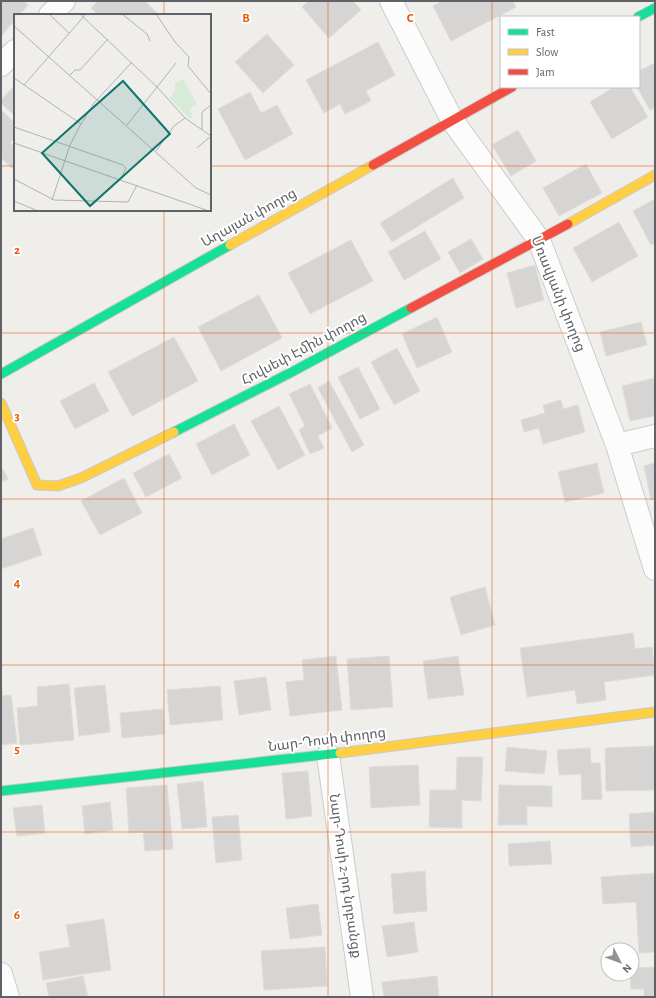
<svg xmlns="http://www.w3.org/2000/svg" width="656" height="998" font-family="'Alegreya Sans','Noto Sans Armenian',sans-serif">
<rect width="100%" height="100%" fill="#efeeea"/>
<!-- building -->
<path fill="#d6d5d3" stroke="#deddd9" d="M1,1H23L28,5L19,15H15V20L1,36Z
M98,1H145L159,15H98L91,8Z
M308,1H353L361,10L329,38L302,7Z
M442,1H513L516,7L451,41L433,6Z
M267,34L294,65L263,93L235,62Z
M378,42L395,75L366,91L371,101L345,114L340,104L324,113L306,80Z
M655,63V107L650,110L637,87H639V71Z
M15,85V116L1,103V100Z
M614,87H630L648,117L612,139L590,102Z
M250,92L261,113L277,105L293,134L245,160L218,109Z
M1,110L15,123V137L10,143L15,147V171L1,158Z
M518,130L536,161L511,176L492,145Z
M586,164L602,193L559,216L543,188Z
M453,178L464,198L392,242L380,223Z
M655,199V243L651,245L633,211Z
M619,222L638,256L592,282L573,248Z
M425,231L441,259L404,280L388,252Z
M471,239L483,259L460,273L448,252Z
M351,240L373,281L310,314L288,273Z
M535,265L544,300L516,308L507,273Z
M259,295L282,338L221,371L198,327Z
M437,317L452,352L417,368L402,334Z
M641,322L647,345L606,356L600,332Z
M174,337L198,381L132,416L108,372Z
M397,348L420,391L394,405L371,362Z
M358,367L380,409L360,419L338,377Z
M655,378V416L630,421L622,386Z
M329,381L364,445L352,452L318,388Z
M94,383L109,411L75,429L60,401Z
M310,384L332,428L318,436L324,448L310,454L299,430L305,426L289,394Z
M561,400L563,409L578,405L585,432L543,444L539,428L524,432L521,420L545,413L543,405Z
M279,406L305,455L278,470L251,421Z
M234,424L250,455L212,475L196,444Z
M169,454L182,478L146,497L133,473Z
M597,463L604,493L565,502L558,472Z
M655,463V499L651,500L644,466Z
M1,466L8,479L1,482Z
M124,478L142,513L100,535L81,501Z
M33,528L42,555L1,569V539Z
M485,587L495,625L461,635L450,597Z
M633,633L635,649L652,647L655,675L604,682L606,700L577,704L575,690L527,697L520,648Z
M336,656L342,710L290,716L286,682L304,680L302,660Z
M389,656L393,707L351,710L347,659Z
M458,656L464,695L428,699L423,661Z
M266,677L271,710L239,715L234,681Z
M1,682L3,696L11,695L17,743L1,745Z
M69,684L74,740L20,745L17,708L38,706L37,687Z
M105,685L110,732L79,736L74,688Z
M220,686L223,720L170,725L167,690Z
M163,709L165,734L122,738L120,713Z
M655,746V790L606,791L605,748Z
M507,747L547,751L544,774L505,771Z
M590,748L591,763H600L602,799L582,800L581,774L559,775L557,750Z
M457,757H483L481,801L462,800V828L429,827L430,790H456Z
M418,765L420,805L371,808L369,767Z
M308,771L312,816L286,819L282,773Z
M203,781L207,827L182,829L177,784Z
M167,785L173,849L145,851L143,832L129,833L126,788Z
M499,785L552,786V807L527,806V825H498Z
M110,802L113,830L85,834L82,806Z
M42,805L45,833L17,836L13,808Z
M655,812V845L631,847L629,814Z
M238,815L242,860L216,863L212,817Z
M550,841L552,864L509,866L508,844Z
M425,871L427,911L394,914L391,874Z
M655,873V952L639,953L636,902L603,904L601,877Z
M318,904L322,935L290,939L286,908Z
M104,919L111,970L43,980L39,952L70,947L66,925Z
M414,922L418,952L387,957L382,926Z
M325,947L327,986L264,990L261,951Z
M655,967V997H644V989H631L630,974H632V968Z
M83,976L88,997H49L46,983Z
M437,976L439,997H384L382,982Z"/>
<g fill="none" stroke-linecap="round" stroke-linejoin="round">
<!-- street casing -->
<g stroke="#cbcccc" stroke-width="24">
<path id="street" d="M391,1L452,120L539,240L617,445L655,569
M50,15L64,1
M1,65L15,51
M617,445L655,436
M328,755L362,997
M1,974L8,997"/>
</g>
<!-- fast casing -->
<g stroke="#cacacb" stroke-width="11">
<path id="fast" d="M638,17L655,8
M1,374L230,245
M174,432L290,373L411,308
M1,791L340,753"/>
</g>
<!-- slow casing -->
<g stroke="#cacacb" stroke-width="11">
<path id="slow" d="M568,224L655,175
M230,245L373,165
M1,403L37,485L58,486L81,478L174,432
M340,753L655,712"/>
</g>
<!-- jam casing -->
<g stroke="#cacacb" stroke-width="11">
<path id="jam" d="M373,165L512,87
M411,308L568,224"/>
</g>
<!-- street -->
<use href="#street" stroke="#fdfcfc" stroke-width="22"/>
<!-- fast -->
<use href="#fast" stroke="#16e098" stroke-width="9"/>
<!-- slow -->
<use href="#slow" stroke="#ffcf43" stroke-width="9"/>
<!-- jam -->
<use href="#jam" stroke="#f24e42" stroke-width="9"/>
</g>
<!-- grid -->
<path fill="none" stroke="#e8590c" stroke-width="1" stroke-opacity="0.55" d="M164,1V15M328,1V997M492,1V997M1,166H15M210,166H655M164,210V997M1,333H655M1,499H655M1,665H655M1,832H655"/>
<g text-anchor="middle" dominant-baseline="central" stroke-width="4" stroke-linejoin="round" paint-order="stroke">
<!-- street labels -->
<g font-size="14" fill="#5f6368" stroke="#fff">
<text transform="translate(249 218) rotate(-29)">Աղայան փողոց</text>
<text transform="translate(558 294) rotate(68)">Մռավյանի փողոց</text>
<text transform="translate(304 349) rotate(-28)">Հովսեփ Էմին փողոց</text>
<text transform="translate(327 740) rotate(-7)">Նար-Դոսի փողոց</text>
<text transform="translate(345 876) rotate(82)">Նար-Դոսի 2-րդ նրբանցք</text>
</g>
</g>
<!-- overview -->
<g transform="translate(14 14)">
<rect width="197" height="197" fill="#efeeea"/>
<path d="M169,65L182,88V91L175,95L179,101L176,105L156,84L161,77V69Z" fill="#d8ebd6"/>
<path fill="none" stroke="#b1b2b2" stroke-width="1" d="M35,0L55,19M66,0L144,74L171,104L197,122L183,134M108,0L133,20L136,27M142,0L161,28L175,43L174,52L197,80M0,12L182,174L197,181M55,62L61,56H66L94,25M0,64L67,110M10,71L72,0M113,111L162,49M0,113L109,151L112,154L107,165M188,116V98L197,91M0,129L195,197M142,137L160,112L171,104M0,165L40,186L114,188L123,171M38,186L56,131L67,110L80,89L118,48M0,187L24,197"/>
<path fill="#0f766e" fill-opacity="0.15" stroke="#0f766e" stroke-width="2" d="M109,67L156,120L76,192L28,139Z"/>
<rect width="197" height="197" fill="none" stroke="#5f6368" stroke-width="2"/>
</g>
<g font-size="13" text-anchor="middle" font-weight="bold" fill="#e8590c" stroke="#fff" stroke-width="4" stroke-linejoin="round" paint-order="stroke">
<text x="246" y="22">B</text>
<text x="410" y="22">C</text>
<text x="17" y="254">2</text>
<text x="17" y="420">3</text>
<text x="17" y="587">4</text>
<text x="17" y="753">5</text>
<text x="17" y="919">6</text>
</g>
<!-- border -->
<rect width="656" height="998" fill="none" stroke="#5f6368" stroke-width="4"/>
<!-- legend -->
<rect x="500" y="16" width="140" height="72" fill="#ffffff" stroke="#bfc1c3"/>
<rect x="508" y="29" width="20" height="6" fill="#16e098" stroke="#bfc1c3"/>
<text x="536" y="36" font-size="12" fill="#5f6368">Fast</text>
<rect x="508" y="49" width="20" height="6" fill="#ffcf43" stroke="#bfc1c3"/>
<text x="536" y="56" font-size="12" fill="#5f6368">Slow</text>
<rect x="508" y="69" width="20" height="6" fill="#f24e42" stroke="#bfc1c3"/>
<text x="536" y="76" font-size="12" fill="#5f6368">Jam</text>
<!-- north arrow -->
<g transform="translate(620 962) rotate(132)"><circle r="19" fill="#ffffff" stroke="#bfc1c3"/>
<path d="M0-3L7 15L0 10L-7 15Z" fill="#919496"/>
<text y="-6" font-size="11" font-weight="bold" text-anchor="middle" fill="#5f6368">N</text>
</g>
</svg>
